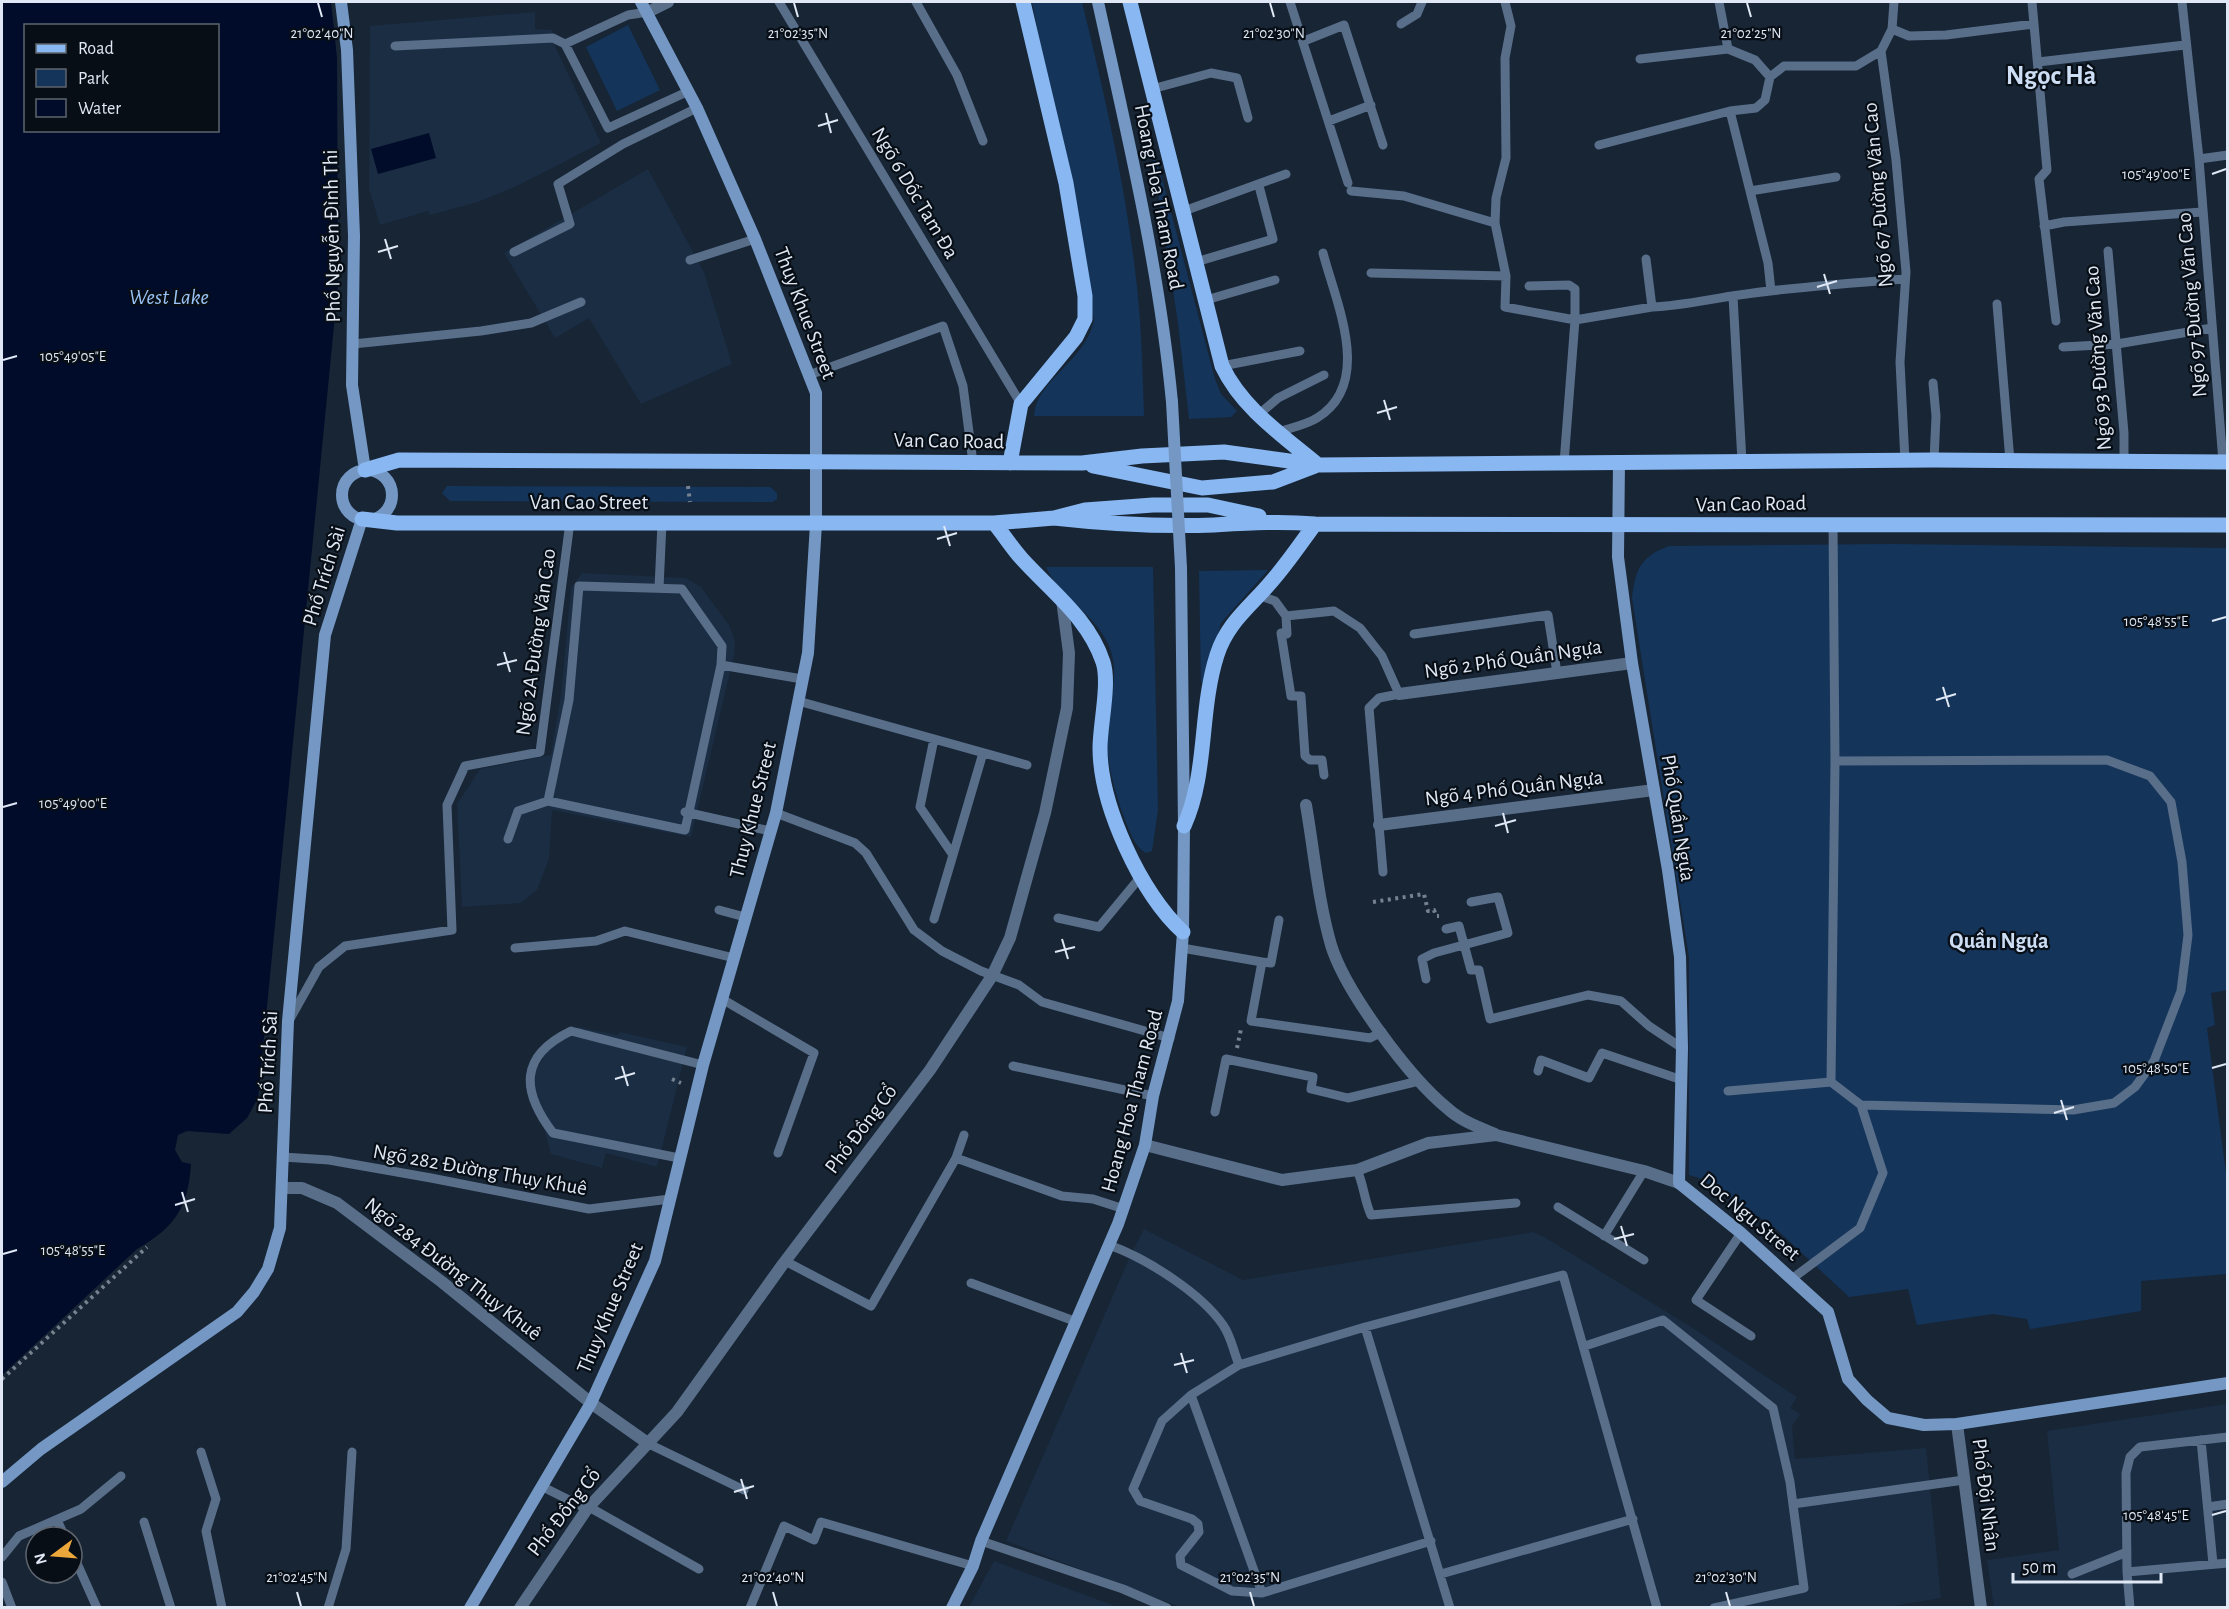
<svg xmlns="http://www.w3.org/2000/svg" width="2229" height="1609" font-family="'Alegreya Sans',sans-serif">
<rect width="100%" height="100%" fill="#172535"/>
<!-- built -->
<path fill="#1b2d43" d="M535,12V29L552,30L554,44L601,143L515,187L478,202L430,215L428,211L380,225L369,189L370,26Z
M648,169L704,272L732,364L641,404L589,318L555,338L504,253Z
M582,573L686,578L701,587L729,625L735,641L734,655L691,837L552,810L549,859L537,890L521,903L462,907L457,804L480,769L551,755L561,694L571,588Z
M578,1027L617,1035L620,1032L687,1047L657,1167L606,1153L602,1168L551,1154L531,1079L549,1048Z
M1144,1229L1243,1280L1533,1232L1546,1238L1688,1325L1797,1397L1790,1408L1800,1414L1792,1426L1795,1459L1926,1448L1941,1598L1881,1608L1180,1607L1006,1541L1132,1252Z
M2227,1404V1607H1994L1987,1560L2059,1550L2047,1431Z
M994,1561L1118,1607H969Z"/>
<!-- green -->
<path fill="#14345a" d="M1032,2H1082C1107,104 1132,214 1140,320C1142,352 1143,384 1144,416H1034C1036,380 1083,364 1094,321Z
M628,25L660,90L617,111L586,47Z
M1150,141L1163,182L1215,379L1221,394L1237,411L1231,417L1189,419L1178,323Z
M447,486L770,487L777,493V499L773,502L450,501L442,493Z
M1891,544L2227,548L2228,990L2211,993L2215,1025L2207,1028L2227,1181V1274L2141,1281V1311L2030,1329L2027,1319L1993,1314L1917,1325L1908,1289L1849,1297L1774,1227L1699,1178L1689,1175V957L1632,598C1635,570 1641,556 1669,546Z
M1046,567H1153L1158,810L1152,851L1146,853C1134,846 1130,832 1125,820C1114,790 1106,762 1107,730C1109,709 1115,688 1114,667C1111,620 1063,605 1046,567Z
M1268,570L1221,623L1207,675L1201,683L1199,571Z"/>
<!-- water -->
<path fill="#000c29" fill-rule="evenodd" d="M2,2H331L337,58L338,285L258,1098L247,1118L229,1134L187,1131L178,1135L175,1150L182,1162L191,1164C188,1208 175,1227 137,1249L2,1375ZM26,26H218V130H26Z
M429,133L436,158L378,174L371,149Z"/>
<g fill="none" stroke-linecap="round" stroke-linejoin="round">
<!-- path -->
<path stroke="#778290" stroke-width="4" stroke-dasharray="3 4.5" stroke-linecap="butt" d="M688,486L690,502
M1373,902L1424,894L1428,911L1434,910L1436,916H1439
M1237,1048L1241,1029
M672,1079L681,1083
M2,1379L147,1247"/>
<!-- lane -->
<path stroke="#586e89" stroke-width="9" d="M779,2L1021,404
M916,2L957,75L983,141
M1290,2L1348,183
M1894,2L1892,29L1881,51L1896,160L1906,272L1900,362L1905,461
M2032,2L2047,170L2039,179L2056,321
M2182,2L2199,159L2223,462
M648,12L628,15L565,44L608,128L689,91
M1401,24L1417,14L1422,2
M1892,29L1909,36L1946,35L2034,24
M1304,41L1344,25L1383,145
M395,46L553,38L565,44
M1728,49L1755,60L1770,77
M1640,59L1728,49L1719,2
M2038,62L2185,45
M1152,89L1211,73L1237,78L1248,118
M1730,111L1768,263L1771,291
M1329,121L1371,105
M1599,145L1730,111L1756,108L1765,100L1770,77L1784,66H1856L1881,51
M2199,159L2228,155
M1351,191L1404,196L1495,223L1506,276
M1750,191L1836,177
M1184,211L1286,174
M1495,223L1496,198L1506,158L1505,58L1511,26L1505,2
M2044,226L2064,222L2202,212
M2108,251L2124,433V462
M514,252L570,224L558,184L623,144L697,108
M690,260L755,239
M1196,262L1273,239L1259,186
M1371,273L1506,276L1505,307L1575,320L1652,307L1646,259
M1529,286L1569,285L1575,289V320L1564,463
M1733,296L1742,462
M1206,300L1275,280
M1997,304L2010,461
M1652,307C1682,306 1710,299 1739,295C1794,287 1850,283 1905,279
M353,344L481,331L531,323L581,302
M2063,347L2117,344L2212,328
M1222,366L1300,351
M809,375L943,326L963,386L973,463
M1933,383L1936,416L1934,460
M1258,415L1278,398L1324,375
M1278,432C1290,428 1306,425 1317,418C1374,383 1336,303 1323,253
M659,588L662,523
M1258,595L1275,601L1286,616L1334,611L1360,628L1382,656L1399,694L1379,698L1369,708L1383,872
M1286,616L1287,634L1281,633L1291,696H1301L1305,756L1310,760H1322L1324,775
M1414,634L1548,615L1557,673
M721,665L802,679
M798,701L1027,765
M934,739L920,807L953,855L983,753
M1835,761L2107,760L2150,776L2171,802L2182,862L2188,935L2181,991L2154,1061L2135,1087L2114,1103L2073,1110L1861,1105
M685,812L770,831
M776,813L855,843L866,853L914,930L942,951L981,971L1019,985L1042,1002L1170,1038
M508,839L518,811L548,801L685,830L721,665L722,646L682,589L579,586L569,700L548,801
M719,910L745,917
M1058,918L1099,927L1142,875
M934,919L953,855
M1279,920L1271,963L1262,962L1251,1021L1370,1038L1382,1032
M1446,929L1459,926L1471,970H1479L1490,1019L1588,995L1621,1001L1649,1026L1682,1048
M515,948L596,941L625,931L734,958
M1182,948L1262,962
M1426,979L1422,959L1434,953L1508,933L1498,897L1471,902
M722,999L814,1053L778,1153
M290,1019L319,967L345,946L452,930L447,805L465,766L540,752L570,522
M1013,1066L1153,1096
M1538,1071L1541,1060L1589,1078L1602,1053L1682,1080
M1728,1091L1831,1082
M1215,1112L1226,1059L1313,1077L1311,1089L1348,1098L1419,1081
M283,1157L329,1160L431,1178L589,1209L670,1199
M679,1158L553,1133C521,1091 519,1056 571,1031L703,1065
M956,1158L1062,1196L1093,1199L1124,1209
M1357,1170C1364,1185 1364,1200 1371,1215L1516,1203
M1558,1207L1644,1260
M1741,1233L1696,1300L1751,1336
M1604,1236L1644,1171
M1109,1245C1146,1258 1201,1293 1223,1325C1231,1336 1234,1353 1239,1365L1365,1327L1450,1608
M785,1261L871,1306L956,1158L964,1135
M1793,1278L1860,1228L1883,1173L1861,1105L1831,1082L1835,761L1833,523
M971,1283L1077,1322
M1365,1327L1563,1275L1657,1608
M1585,1346L1663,1320L1773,1408L1790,1482L1804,1588L1714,1608
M1239,1365L1191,1395L1262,1593
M1191,1395L1162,1421L1133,1489L1140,1501L1192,1519L1198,1524L1199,1532L1180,1556L1181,1565L1232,1591L1262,1593L1431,1541
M2201,1440L2213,1564
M649,1444L744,1490
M201,1452L216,1499L206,1531L222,1608
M541,1486L587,1509
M1793,1504L1964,1480
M589,1507L699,1569
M2208,1507L2228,1504
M57,1520L65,1537
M144,1522L171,1608
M981,1541L1123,1589L1167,1608
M72,1552L97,1608
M2,1557L19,1536L81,1509L121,1476
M2127,1572L2126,1473L2130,1457L2140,1447L2228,1437
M1441,1574L1633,1519
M2072,1574L2127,1552
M2,1582L12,1608
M328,1608L346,1549L352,1452
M750,1608L784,1526L814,1540L821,1522L973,1566
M2130,1608L2127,1572L2228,1563"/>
<!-- street -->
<path stroke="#586e89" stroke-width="12" d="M648,12L668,2
M1399,694L1632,663
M1306,805C1314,851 1318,900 1331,945C1345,991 1409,1077 1447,1108C1461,1121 1478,1127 1495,1134
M1379,825L1654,790
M1145,1145L1282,1180L1357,1170L1428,1143L1496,1135L1644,1171L1679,1183
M282,1188H302L337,1203L442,1282L591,1403L649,1444
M1957,1424L1981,1608
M520,1608L587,1509L677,1412L783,1264L930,1070L992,976L1010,938L1045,813L1067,708L1069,653L1062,600"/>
<!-- secondary -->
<path stroke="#7497c3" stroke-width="12" d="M341,2L347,50L354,236L352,385L365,470
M1098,2C1127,134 1159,266 1172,402
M1619,462L1618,557L1632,663L1668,870L1680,957L1682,1048L1679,1183L1741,1233L1828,1312L1848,1379L1867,1400L1888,1418L1924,1425L1957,1424L2228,1383
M342 495a25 25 0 1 1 50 0a25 25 0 1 1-50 0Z
M2,1482L41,1449L237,1312L254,1292L268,1269L280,1228L288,1021L325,635L362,519
M470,1608L591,1403L655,1261L703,1065L776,813L808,653L816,524V393L755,239L697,108L641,2
M952,1608L973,1566L981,1541L1118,1224L1145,1145L1153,1096L1178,1001L1183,932L1184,826L1181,568"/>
<!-- primary -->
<path stroke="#89b7f1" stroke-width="15" d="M1130,2L1222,366C1242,408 1282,435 1318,465
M1010,463L1021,404L1076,337L1085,319V296L1066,183L1023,2
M1093,466L1202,488L1273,482L1315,466
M365,470L399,460L1082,463L1142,456L1224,452L1318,465L1934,460L2228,462
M1054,518C1108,524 1161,527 1214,525C1249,523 1281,521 1315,524C1619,527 1923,524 2228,525
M362,519L397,523H994L1054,518L1085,510L1153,505H1208L1259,516
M994,523C1004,535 1012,548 1022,559C1052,592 1089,619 1103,662C1110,683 1100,725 1100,748C1100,805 1141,894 1183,932
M1184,826C1208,773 1199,711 1217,655C1227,623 1250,607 1271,582C1287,564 1301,543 1315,524"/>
<!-- secondary-bridge -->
<path stroke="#7497c3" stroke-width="12" d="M1172,402L1181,568"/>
</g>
<!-- ticks -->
<path fill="none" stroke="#dfe8f4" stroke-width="2" d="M318,3L322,17M794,3L798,17M1270,3L1274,17M1747,3L1751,17M826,113L831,133M818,126L838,120M2212,174L2226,169M385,239L391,259M378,252L398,246M1824,274L1830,294M1817,287L1837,281M3,360L17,356M1384,400L1390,420M1377,413L1397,407M944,526L950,546M937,539L957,533M2212,621L2226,617M504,652L510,672M497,665L517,660M1943,687L1949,707M1936,700L1956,694M3,807L17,803M1503,813L1508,833M1495,826L1516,820M1062,939L1068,959M1055,952L1075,947M622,1066L628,1086M2212,1068L2226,1064M615,1079L635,1073M2061,1100L2067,1120M2054,1113L2074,1107M182,1192L188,1212M175,1205L195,1199M1621,1226L1627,1246M1614,1239L1634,1234M3,1254L17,1250M1181,1353L1187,1373M1174,1365L1194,1360M741,1479L747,1499M734,1492L754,1486M2212,1515L2226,1511M297,1592L301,1606M773,1592L777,1606M1250,1592L1254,1606M1726,1592L1730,1606"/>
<g text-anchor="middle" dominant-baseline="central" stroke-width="4.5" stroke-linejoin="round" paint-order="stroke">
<!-- street labels -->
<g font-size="21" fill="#dfe8f4" stroke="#080e15">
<text transform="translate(915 193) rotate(59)">Ngõ 6 Dốc Tam Đa</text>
<text transform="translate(1878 195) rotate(-95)">Ngõ 67 Đường Văn Cao</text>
<text transform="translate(1159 197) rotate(79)">Hoang Hoa Tham Road</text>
<text transform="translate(332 236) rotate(-91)">Phố Nguyễn Đình Thi</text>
<text transform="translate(2192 305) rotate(-95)">Ngõ 97 Đường Văn Cao</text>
<text transform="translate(805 313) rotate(69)">Thuy Khue Street</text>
<text transform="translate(2098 358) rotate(-94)">Ngõ 93 Đường Văn Cao</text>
<text transform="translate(949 441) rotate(1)">Van Cao Road</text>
<text x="589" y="502">Van Cao Street</text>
<text transform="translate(1751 504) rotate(-1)">Van Cao Road</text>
<text transform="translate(324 576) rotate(-73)">Phố Trích Sài</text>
<text transform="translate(536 642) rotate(-82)">Ngõ 2A Đường Văn Cao</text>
<text transform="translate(1513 659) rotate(-8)">Ngõ 2 Phố Quần Ngựa</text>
<text transform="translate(1514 788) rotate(-7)">Ngõ 4 Phố Quần Ngựa</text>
<text transform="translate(753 810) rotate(-76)">Thuy Khue Street</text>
<text transform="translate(1678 818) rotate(81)">Phố Quần Ngựa</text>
<text transform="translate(268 1062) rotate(-87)">Phố Trích Sài</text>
<text transform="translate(1132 1101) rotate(-75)">Hoang Hoa Tham Road</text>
<text transform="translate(861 1129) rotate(-53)">Phố Đồng Cổ</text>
<text transform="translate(480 1170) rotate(10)">Ngõ 282 Đường Thụy Khuê</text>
<text transform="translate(1750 1217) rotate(40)">Doc Ngu Street</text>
<text transform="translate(453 1269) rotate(38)">Ngõ 284 Đường Thụy Khuê</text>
<text transform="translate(610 1308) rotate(-67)">Thuy Khue Street</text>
<text transform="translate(1986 1495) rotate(83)">Phố Đội Nhân</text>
<text transform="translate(564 1512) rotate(-52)">Phố Đồng Cổ</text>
</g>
<!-- water labels -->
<g font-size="22" font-style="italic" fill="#99c2f6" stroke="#080e15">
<text x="169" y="297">West Lake</text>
</g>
<!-- neighbourhood labels -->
<g font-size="22" font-weight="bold" fill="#ccddf4" stroke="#080e15">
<text x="1999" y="941">Quần Ngựa</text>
</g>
<!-- district labels -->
<g font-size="27" font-weight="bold" fill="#ccddf4" stroke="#080e15">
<text x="2051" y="75">Ngọc Hà</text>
</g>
</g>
<g font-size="15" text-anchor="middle" fill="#dfe8f4" stroke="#080e15" stroke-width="4.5" stroke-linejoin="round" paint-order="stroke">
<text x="322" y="38">21°02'40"N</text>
<text x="798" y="38">21°02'35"N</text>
<text x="1274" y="38">21°02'30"N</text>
<text x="1751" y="38">21°02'25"N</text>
<text x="2156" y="179">105°49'00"E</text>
<text x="73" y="361">105°49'05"E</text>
<text x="2156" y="626">105°48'55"E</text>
<text x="73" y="808">105°49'00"E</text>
<text x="2156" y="1073">105°48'50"E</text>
<text x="73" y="1255">105°48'55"E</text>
<text x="2156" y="1520">105°48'45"E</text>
<text x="297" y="1582">21°02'45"N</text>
<text x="773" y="1582">21°02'40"N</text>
<text x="1250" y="1582">21°02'35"N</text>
<text x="1726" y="1582">21°02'30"N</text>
</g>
<!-- border -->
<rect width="2229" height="1609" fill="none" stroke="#dfe8f4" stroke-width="6"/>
<!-- legend -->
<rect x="24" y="24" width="195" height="108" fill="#080e15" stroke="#5e656e" stroke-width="1.5"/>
<rect x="36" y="44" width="30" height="9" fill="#89b7f1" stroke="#5e656e" stroke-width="1.5"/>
<text x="78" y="54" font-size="18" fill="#dfe8f4">Road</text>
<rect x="36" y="69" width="30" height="18" fill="#14345a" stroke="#5e656e" stroke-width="1.5"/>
<text x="78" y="84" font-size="18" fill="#dfe8f4">Park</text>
<rect x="36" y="99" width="30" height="18" fill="#000c29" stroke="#5e656e" stroke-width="1.5"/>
<text x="78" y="114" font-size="18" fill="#dfe8f4">Water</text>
<!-- north arrow -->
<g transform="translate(54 1555) rotate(254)"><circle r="28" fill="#080e15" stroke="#5e656e" stroke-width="1.5"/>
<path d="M0-4.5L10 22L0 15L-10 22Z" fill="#eda83c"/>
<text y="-9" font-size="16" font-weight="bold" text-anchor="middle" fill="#dfe8f4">N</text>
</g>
<!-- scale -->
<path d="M2013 1573v9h148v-9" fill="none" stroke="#dfe8f4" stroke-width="3"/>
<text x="2022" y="1573" font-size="18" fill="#dfe8f4" stroke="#080e15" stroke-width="4.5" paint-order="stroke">50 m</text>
</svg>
